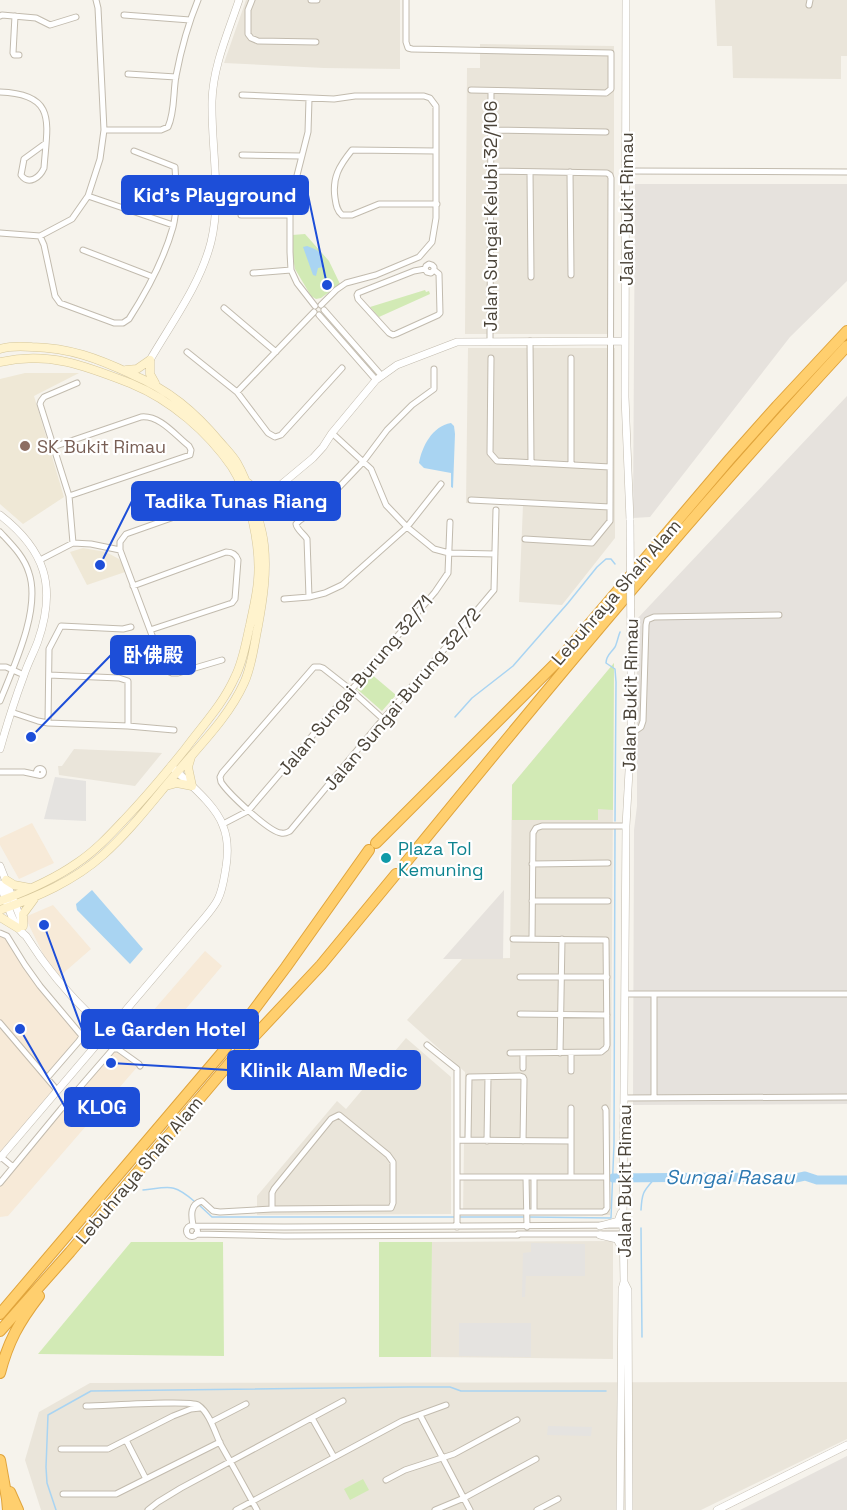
<svg xmlns="http://www.w3.org/2000/svg" width="847" height="1510" font-family="'Space Grotesk','Noto Sans SC',sans-serif">
<rect width="100%" height="100%" fill="#f6f3ec"/>
<!-- residential -->
<path fill="#eae5da" d="M246,0H400V69L324,68L224,63Z
M715,0H847V56H841V79L733,78L732,46H717Z
M480,44L614,46V334H465L467,68H480Z
M468,348H615V538L562,605L519,602L523,505L466,503Z
M614,663L610,1215H463L465,1072L407,1020L462,959L510,958L512,785Z
M74,749L147,752L162,753L135,786L59,775L58,766H62Z
M406,1038L451,1077V1214L257,1215V1196L337,1101L346,1109Z
M613,1241V1359L431,1357L432,1242Z
M847,1382V1439L701,1510H41L25,1460L39,1412L90,1383Z"/>
<!-- commercial -->
<path fill="#f7ead8" d="M32,823L54,863L19,879L0,845V838Z
M53,905L91,949L60,976L47,962L25,917Z
M0,935L6,937L80,1037L45,1078L54,1089L0,1153Z
M205,951L222,966L157,1043L139,1027Z
M114,1051L138,1066L8,1216L0,1217V1185Z"/>
<!-- industrial -->
<path fill="#e6e2dd" d="M635,184H847V281L790,337L650,517L633,518Z
M847,396V1104L633,1105L634,830L637,806V619Z
M504,890L503,959H443Z
M847,1456V1510H740Z"/>
<!-- education -->
<path fill="#efe8d6" d="M25,373H79L34,396L64,497L23,524L0,504V379Z
M83,548L106,552L119,559L128,571L87,585L70,552Z"/>
<!-- green -->
<path fill="#d2eab5" d="M305,234L329,261L340,284L321,298L316,299L311,296L295,269L292,252V235Z
M425,290L426,292L429,291L430,294L379,317L370,307Z
M614,663L613,810L598,809V820H512V785Z
M370,673L396,695L382,711L357,689Z
M131,1242H223L224,1356L38,1354Z
M379,1242H432L431,1357H379Z
M363,1479L369,1490L350,1500L344,1489Z"/>
<!-- parking -->
<path fill="#e5e3e0" d="M55,777L86,781V821L44,819Z
M531,1243L585,1244V1276H526L525,1297H522L523,1253L531,1252Z
M459,1323H531V1357L459,1356Z
M548,1426L592,1427L591,1436L547,1435Z"/>
<!-- water -->
<path fill="#a9d4f2" d="M307,246C319,250 324,254 323,267L318,268L316,276L313,275L303,247Z
M451,423L454,426L455,434L453,488L451,487V473L424,468L419,463C422,447 432,426 451,423Z
M92,890L143,949L130,964L77,910L76,904Z"/>
<g fill="none" stroke-linecap="round" stroke-linejoin="round">
<!-- stream -->
<path stroke="#a9d4f2" stroke-width="1.5" d="M455,717L472,698L513,666L568,603L597,567L606,559H611L615,564
M615,821L616,682L615,669L606,663C606,655 611,653 615,647C617,643 618,637 620,632
M143,1190C170,1187 173,1183 194,1201
M198,1204L212,1217H456
M641,1210C642,1191 644,1191 656,1177
M460,1217H525
M529,1217L611,1218L614,1144L615,829
M641,1228L642,1337
M56,1510L47,1483L46,1467L48,1415L91,1391L409,1387H450L461,1391H606"/>
<!-- river -->
<path stroke="#a9d4f2" stroke-width="9" d="M613,1178L729,1177L791,1179L805,1176L817,1180H847"/>
<!-- minor casing -->
<g stroke="#c2bbae" stroke-width="7">
<path id="minor" d="M252,0L248,10V34L251,38L258,41L316,42
M311,0H317
M406,0V42L408,48L412,49L611,53V89L606,93L471,90
M809,5L810,0
M124,15L190,20
M0,16L2,15L36,18L50,25L76,17
M15,16L13,53L14,55H19
M128,74L176,77
M0,92C58,94 47,124 44,168C40,177 29,186 21,175L24,159L46,143
M242,95L334,99L355,96H424L430,98L436,106V218L432,242L419,257L376,275L346,283L336,290L321,305
M309,99L308,132L291,199L290,215V252L291,270L297,283L315,306
M104,130H161L168,127C175,112 173,92 176,76C181,50 188,24 198,0
M490,130L606,132
M436,151L352,150C339,166 332,178 335,198C336,205 337,211 342,215H352L379,204H437
M242,155L301,156
M490,171L607,173L610,175L611,178L610,521L592,543L525,539
M626,171L847,172
M530,172L531,277
M570,172L571,275
M88,196L173,225
M241,215H290
M0,233L40,236L72,219L88,196L100,159L104,130L98,8L96,0
M40,236L44,245L55,296L60,303L114,323H123L129,319C147,291 164,259 173,227C178,208 176,186 175,167L134,151
M83,250L153,277
M425,269L426,266L429,264L432,265L434,267V270L431,273L427,272L425,269L414,271L358,293L357,295L358,299L389,333L393,335L396,334L438,315L440,313L439,274L434,270
M253,273L291,270
M224,308L276,352
M324,310L381,375
M319,315L376,380
M530,341L531,463
M490,342L491,91
M187,352L237,392L268,433L275,437L281,435L342,368
M491,358L490,453L497,461L610,467
M237,392L314,312
M332,433L371,469L386,505L407,527L434,549L449,553L495,554
M53,447L141,417C160,415 175,435 189,446L191,450L190,455L69,496
M571,465V358
M471,500L610,507
M0,532C11,544 24,556 29,573C41,609 14,666 0,701
M73,543L69,496L40,404L41,401L44,397L77,383
M40,560L73,543L91,544L120,550
M133,586L226,552C232,552 236,554 238,560L235,599L232,603L150,630
M309,597L307,539C304,534 297,530 296,524L299,521L322,505L363,462L387,430L412,405L434,389V369
M284,599L309,597L325,593L342,585L407,527L441,484
M222,660L178,673H172L165,670L120,550V542L126,534L225,499
M0,667H6L24,675
M49,675L119,678L128,681V726
M11,712L38,721L48,723L128,726L174,730
M383,719L351,690L323,668L320,667H314L222,773L220,777L221,782C228,793 269,832 281,833C285,834 286,833 290,831L383,719L435,660L494,590L496,510
M48,723L49,649L61,626L123,629L131,627
M631,734L641,727L643,721L646,625L647,620L654,617L779,615
M36.5 772a3.5 3.5 0 1 1 7 0a3.5 3.5 0 1 1-7 0Z
M0,772H24L38,775
M223,824L248,811L435,592L448,573L450,522
M532,864L608,863
M532,901H608
M0,933L7,936L25,965L40,986L82,1036L79,1041L47,1078
M532,939L533,833L536,828L542,826H626
M520,977H607
M625,994H847
M520,1014L607,1015
M0,1023L57,1090
M427,1045L457,1069V1227
M510,1053L601,1052L606,1048L607,1045L606,940L513,939
M523,1053V1068
M560,1053L562,939
M571,1071V1053
M654,1097V994
M624,1098L847,1097
M457,1140L571,1141
M468,1140L469,1077L520,1076L523,1077L524,1079L523,1141
M487,1141L488,1077
M1,1157L13,1167
M457,1177H606
M526,1177L527,1227
M534,1177V1212
M571,1177V1108
M0,1183L61,1109L113,1049H118L139,1064L140,1066
M457,1212H602L605,1211L607,1208L606,1110L605,1108
M193,1225C191,1215 190,1204 202,1201L213,1211L220,1212L272,1209L391,1208L393,1203V1162L388,1155L339,1115L331,1119L274,1189L272,1193V1209
M186.5 1231a5.5 5.5 0 1 1 11 0a5.5 5.5 0 1 1-11 0Z
M195,1226L284,1227L623,1225
M196,1234L284,1236L518,1235
M518,1234H623
M86,1406C103,1406 189,1400 198,1405C210,1413 215,1433 221,1445C233,1466 245,1488 257,1510
M420,1415L470,1510
M312,1418L334,1457
M211,1422L246,1404
M126,1440L146,1479
M61,1449H108L173,1416L191,1409L200,1408
M386,1480L405,1470L454,1454L517,1420
M63,1494H116L220,1442
M148,1510L158,1502L181,1488L343,1401
M236,1510L402,1421L446,1405
M435,1510L464,1498L536,1459
M537,1510L558,1499"/>
</g>
<!-- tertiary casing -->
<g stroke="#c2bbae" stroke-width="8">
<path id="tertiary" d="M626,0L625,397L630,520
M150,360C172,322 200,285 211,242C222,197 211,148 212,101C213,66 228,33 239,0
M250,503L280,487L283,483L313,458L323,447L332,433L376,380L397,365L457,342L625,341
M0,515C45,550 57,586 38,641C34,652 28,663 24,675C15,699 7,724 0,749
M0,866L22,922
M0,884C7,901 11,925 26,936C49,972 76,1004 108,1031
M0,1158L189,936C197,926 213,910 218,899C223,889 224,878 226,867C228,854 228,838 223,826C216,805 187,782 171,766
M600,1226L618,1221L621,1213
M600,1235L617,1239L621,1247
M624,1282L628,1290L629,1510
M620,1510L622,1289L624,1282L623,1220L626,826L631,734V654
M717,1510L847,1445"/>
</g>
<!-- secondary casing -->
<g stroke="#d6c79b" stroke-width="9">
<path id="secondary" d="M0,349C10,346 21,346 32,347C70,348 97,358 131,374C169,390 194,411 220,442C226,449 233,456 237,463C246,479 252,497 257,514C260,524 263,534 264,545C267,572 263,599 258,626C254,645 252,666 244,683C229,716 202,743 179,770C154,799 132,829 103,855C74,881 37,897 0,910
M150,360V374L155,383
M0,362C49,351 86,366 132,384C171,400 208,432 232,467C250,495 261,547 258,580C257,595 253,610 250,625C246,642 243,662 235,677C223,704 203,725 186,748C166,773 146,797 124,820C109,836 95,851 77,863C53,880 27,891 0,901
M126,370L137,369L150,360
M248,483L255,489L264,492
M258,517L263,502L269,494
M166,786L177,783L192,786L188,767L191,757
M6,880L14,885L30,888
M0,917L18,928
M23,926V914L34,899"/>
</g>
<!-- motorway casing -->
<g stroke="#e0a43c" stroke-width="12">
<path id="motorway" d="M376,843L558,661L729,460L777,406L847,331
M403,866C547,689 692,514 847,346
M0,1314L221,1054L286,967L369,850
M0,1331L70,1252L233,1059L321,965L396,874
M0,1373C8,1342 19,1322 39,1296
M0,1460L7,1499L8,1510
M10,1492L18,1510"/>
</g>
<!-- minor -->
<use href="#minor" stroke="#fff" stroke-width="5"/>
<!-- tertiary -->
<use href="#tertiary" stroke="#fff" stroke-width="7"/>
<!-- secondary -->
<use href="#secondary" stroke="#fff3cd" stroke-width="8"/>
<!-- motorway -->
<use href="#motorway" stroke="#ffcf6e" stroke-width="10"/>
<!-- tertiary-bridge casing -->
<g stroke="#c2bbae" stroke-width="8" stroke-linecap="butt">
<path id="tertiary-bridge" d="M630,520L631,654"/>
</g>
<!-- tertiary-bridge -->
<use href="#tertiary-bridge" stroke="#fff" stroke-width="7"/>
</g>
<!-- markers -->
<circle fill="#8d6e63" stroke="#fff" stroke-width="2" cx="25" cy="446" r="6"/>
<circle fill="#0f9aa8" stroke="#fff" stroke-width="2" cx="386" cy="858" r="6"/>
<g text-anchor="middle" dominant-baseline="central" stroke-width="4.5" stroke-linejoin="round" paint-order="stroke">
<!-- street labels -->
<g font-size="18" fill="#4b4439" stroke="#fff">
<text transform="translate(626 209) rotate(-90)">Jalan Bukit Rimau</text>
<text transform="translate(490 216) rotate(-90)">Jalan Sungai Kelubi 32/106</text>
<text transform="translate(616 592) rotate(-49)">Lebuhraya Shah Alam</text>
<text transform="translate(355 685) rotate(-50)">Jalan Sungai Burung 32/71</text>
<text transform="translate(630 695) rotate(-89)">Jalan Bukit Rimau</text>
<text transform="translate(402 699) rotate(-50)">Jalan Sungai Burung 32/72</text>
<text transform="translate(139 1170) rotate(-50)">Lebuhraya Shah Alam</text>
<text transform="translate(624 1181) rotate(-90)">Jalan Bukit Rimau</text>
</g>
<!-- education labels -->
<g font-size="18" fill="#785e54" stroke="#fff" text-anchor="start">
<text x="37" y="446">SK Bukit Rimau</text>
</g>
<!-- culture labels -->
<g font-size="18" fill="#0d838f" stroke="#fff" text-anchor="start">
<text x="398" y="848">Plaza Tol<tspan x="398" dy="21">Kemuning</tspan></text>
</g>
<!-- water labels -->
<g font-size="20" font-style="italic" fill="#2e7ab2" stroke="#fff">
<text x="730" y="1177">Sungai Rasau</text>
</g>
</g>
<!-- callouts -->
<path fill="none" stroke="#1d4ed8" stroke-width="2" d="M327 285L308 195M100 565L132 501M31 737L111 655M44 925L82 1029M111 1063L228 1070M20 1029L65 1107"/>
<g fill="#1d4ed8" stroke="#fff" stroke-width="2">
<circle cx="327" cy="285" r="6"/>
<circle cx="100" cy="565" r="6"/>
<circle cx="31" cy="737" r="6"/>
<circle cx="44" cy="925" r="6"/>
<circle cx="111" cy="1063" r="6"/>
<circle cx="20" cy="1029" r="6"/>
</g>
<g fill="#1d4ed8" stroke="#1d4ed8" stroke-width="2">
<rect x="122" y="176" width="186" height="38" rx="6"/>
<rect x="132" y="482" width="208" height="38" rx="6"/>
<rect x="111" y="636" width="84" height="38" rx="6"/>
<rect x="82" y="1010" width="176" height="38" rx="6"/>
<rect x="228" y="1051" width="192" height="38" rx="6"/>
<rect x="65" y="1088" width="74" height="38" rx="6"/>
</g>
<g font-size="20" text-anchor="middle" font-weight="bold" fill="#fff">
<text x="215" y="202">Kid's Playground</text>
<text x="236" y="508">Tadika Tunas Riang</text>
<text x="153" y="662">卧佛殿</text>
<text x="170" y="1036">Le Garden Hotel</text>
<text x="324" y="1077">Klinik Alam Medic</text>
<text x="102" y="1114">KLOG</text>
</g>
</svg>
